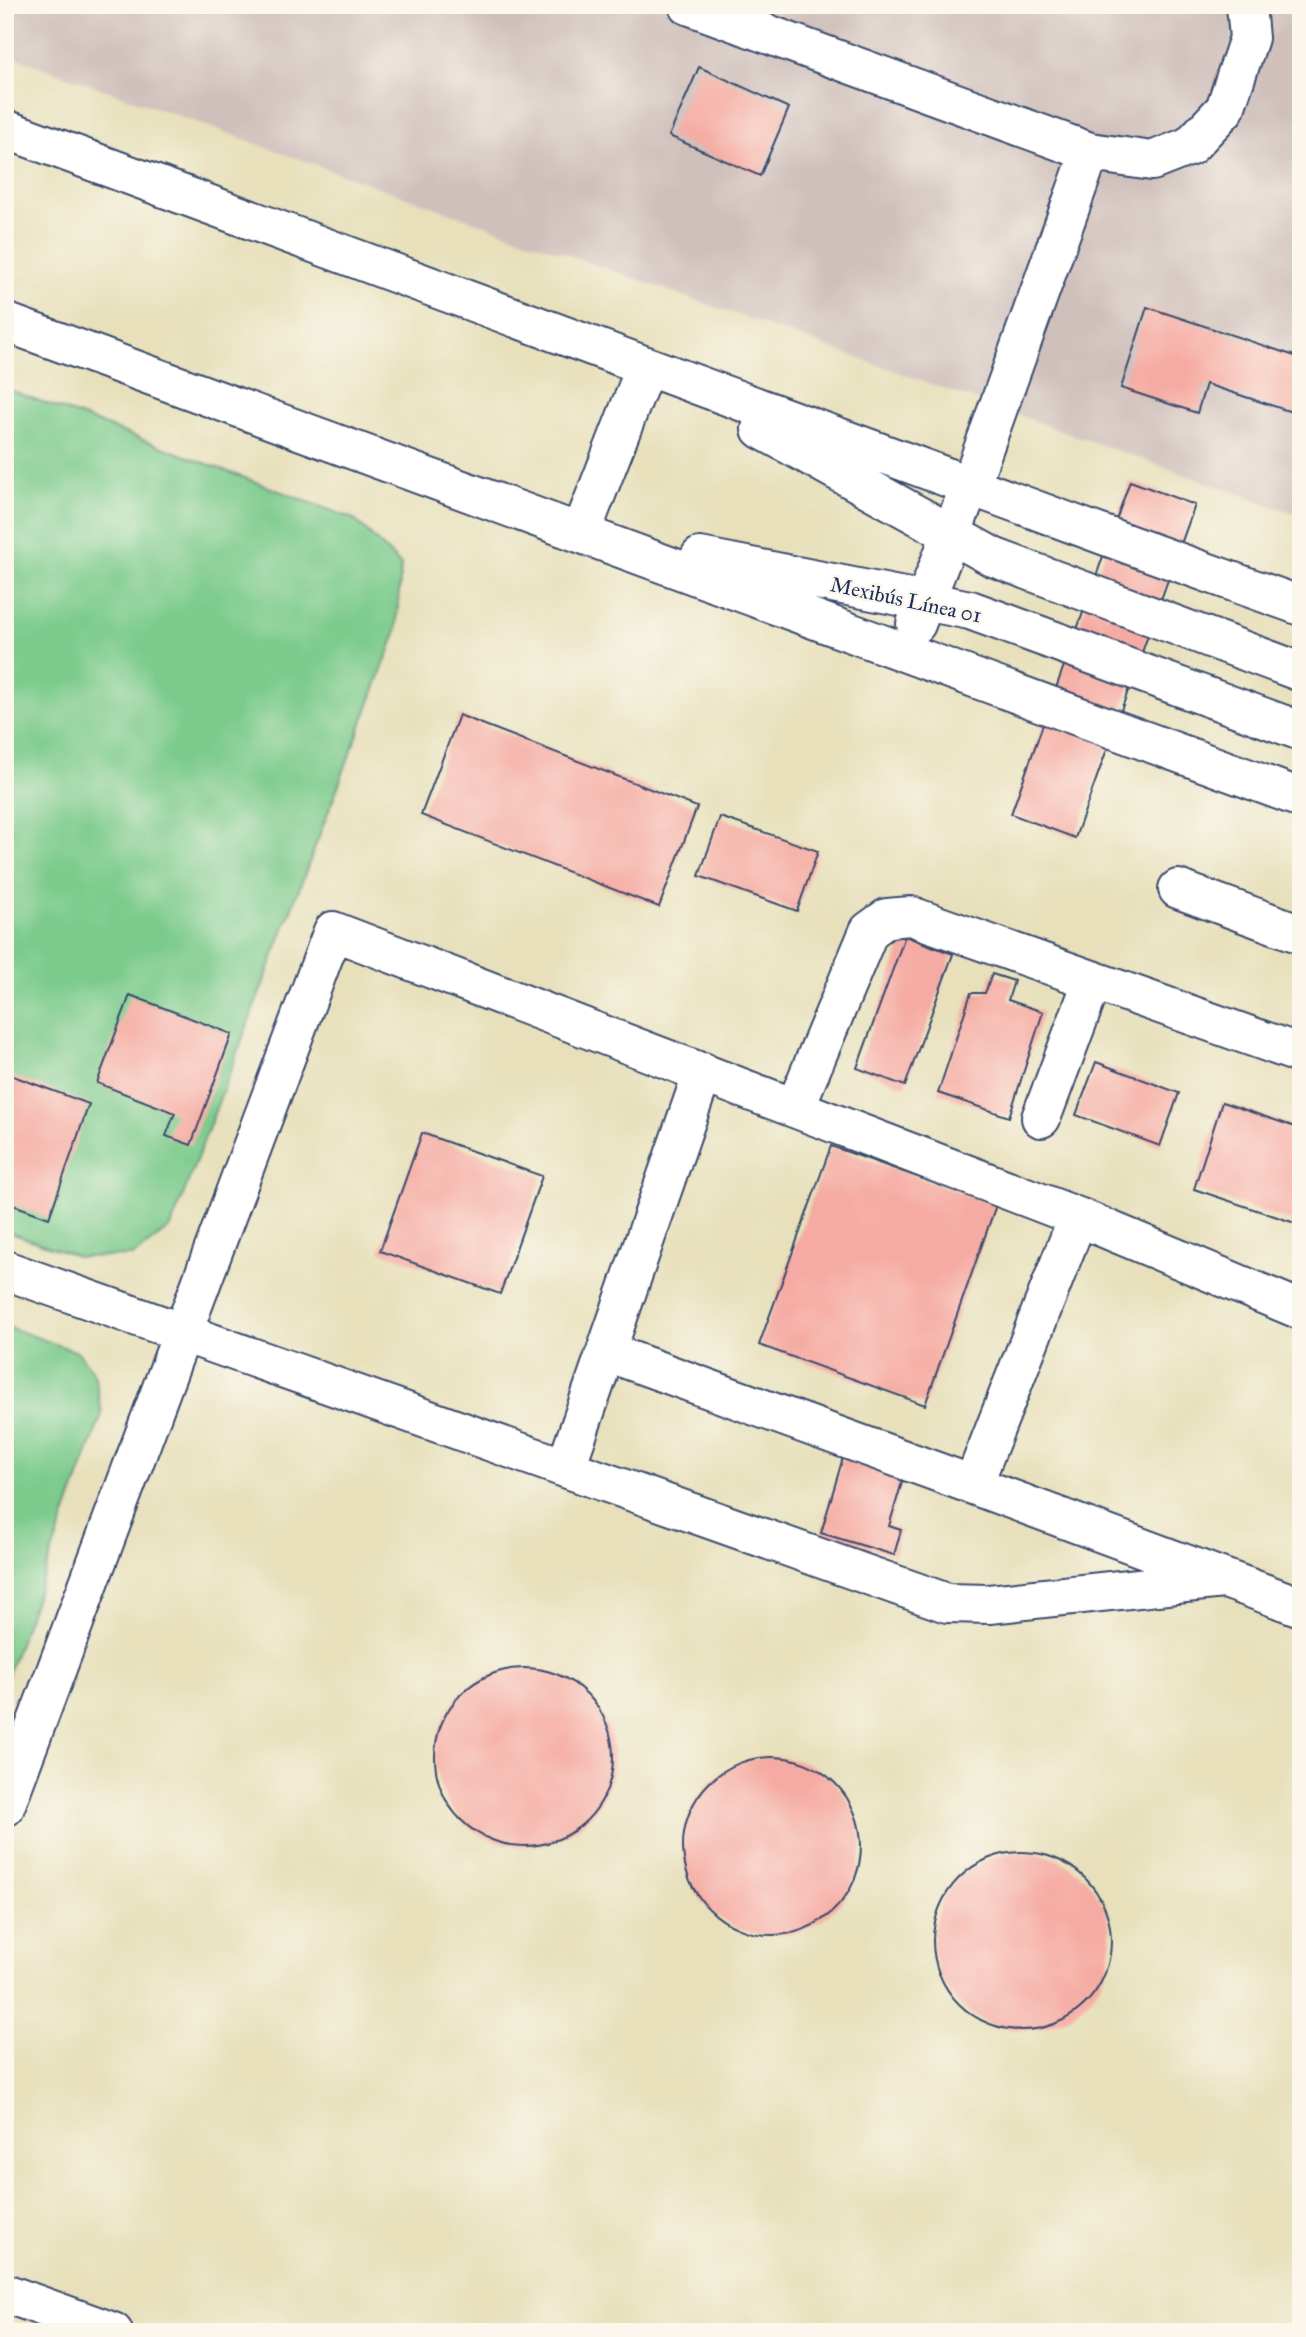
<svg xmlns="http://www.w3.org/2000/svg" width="1306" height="2337" font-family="'IM FELL Great Primer',serif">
<rect width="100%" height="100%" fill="#fbf7ec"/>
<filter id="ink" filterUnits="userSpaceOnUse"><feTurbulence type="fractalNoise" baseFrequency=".0143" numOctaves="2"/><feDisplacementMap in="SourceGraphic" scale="14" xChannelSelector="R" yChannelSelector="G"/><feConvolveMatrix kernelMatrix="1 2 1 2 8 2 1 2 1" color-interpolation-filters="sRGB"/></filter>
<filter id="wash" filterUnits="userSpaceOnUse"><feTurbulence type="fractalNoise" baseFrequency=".00686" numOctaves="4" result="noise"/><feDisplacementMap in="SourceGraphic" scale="28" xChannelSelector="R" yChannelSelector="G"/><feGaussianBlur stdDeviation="1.57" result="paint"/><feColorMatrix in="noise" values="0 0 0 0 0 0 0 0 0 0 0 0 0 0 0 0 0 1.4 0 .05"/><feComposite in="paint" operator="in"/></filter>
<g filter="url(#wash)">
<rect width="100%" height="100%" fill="#e7e0bb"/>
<!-- industrial -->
<path fill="#cfc0bb" d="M5,5H1301V516L5,54Z"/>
<!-- green -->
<path fill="#7ccb8c" stroke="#4c7d75" stroke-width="2" d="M5,388L354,519L401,565L396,633L171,1227L133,1256L79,1257L5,1231Z
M5,1326L78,1352L94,1374L102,1414L5,1682Z"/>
<g id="blocks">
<!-- building -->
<path fill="#f5aba3" d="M699,67L789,108L760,176L669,136Z
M1147,307L1301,358V415L1206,384L1197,413L1121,388Z
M1130,481L1195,505L1075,838L1011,814Z
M459,715L697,807L659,907L421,815Z
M720,817L818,851L797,911L699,876Z
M905,936L953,954L905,1086L857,1068Z
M992,974L1014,981L1008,1000L1043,1012L1009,1117L938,1093L971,993H985Z
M130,995L232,1034L191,1145L166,1136L175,1113L97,1083Z
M1096,1062L1179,1093L1160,1146L1076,1115Z
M5,1073L89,1104L49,1218L5,1202Z
M1222,1102L1301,1129V1225L1194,1189Z
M422,1133L542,1176L500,1294L380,1251Z
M831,1146L996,1205L925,1405L759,1345Z
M844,1454L905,1472L889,1526L901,1530L894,1555L821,1533Z
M435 1757a89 89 0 1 1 178 0a89 89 0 1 1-178 0Z
M683 1846a89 89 0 1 1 178 0a89 89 0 1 1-178 0Z
M933 1941a89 89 0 1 1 178 0a89 89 0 1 1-178 0Z"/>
</g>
</g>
<g filter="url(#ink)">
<use href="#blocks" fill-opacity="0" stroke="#3a4a6c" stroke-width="2"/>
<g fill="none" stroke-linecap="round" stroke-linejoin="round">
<!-- minor casing -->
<g stroke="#3a4a6c" stroke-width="42">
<path id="minor" d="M688,5L1090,152L1152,161L1190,146L1225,109L1249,38L1246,5
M5,129L1133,546L1301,606
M5,322L1301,798
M761,429L993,557L1301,672
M581,533L646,366
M700,557L970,610L1301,731
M916,624L970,486L1090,152
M1178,889L1301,934
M795,1108L869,931L887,918L911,916L1301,1054
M1041,1118L1093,980
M1078,1217L973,1485L1301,1607
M5,1270L947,1603L989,1604L1223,1579
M607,1349L618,1356L973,1485
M566,1467L703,1072
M5,1807L333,931L1078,1217L1301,1310
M5,2293L113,2332"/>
</g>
<!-- minor -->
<use href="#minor" stroke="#fff" stroke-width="38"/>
</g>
</g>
<g text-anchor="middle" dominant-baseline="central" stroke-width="5" stroke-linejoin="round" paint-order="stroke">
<!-- street labels -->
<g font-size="21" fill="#1b2f5e" stroke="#fbf7ec">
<text transform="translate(906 600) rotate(12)">Mexibús Línea 01</text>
</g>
</g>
<!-- margin -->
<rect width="1306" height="2337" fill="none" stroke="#fbf7ec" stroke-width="28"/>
</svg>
